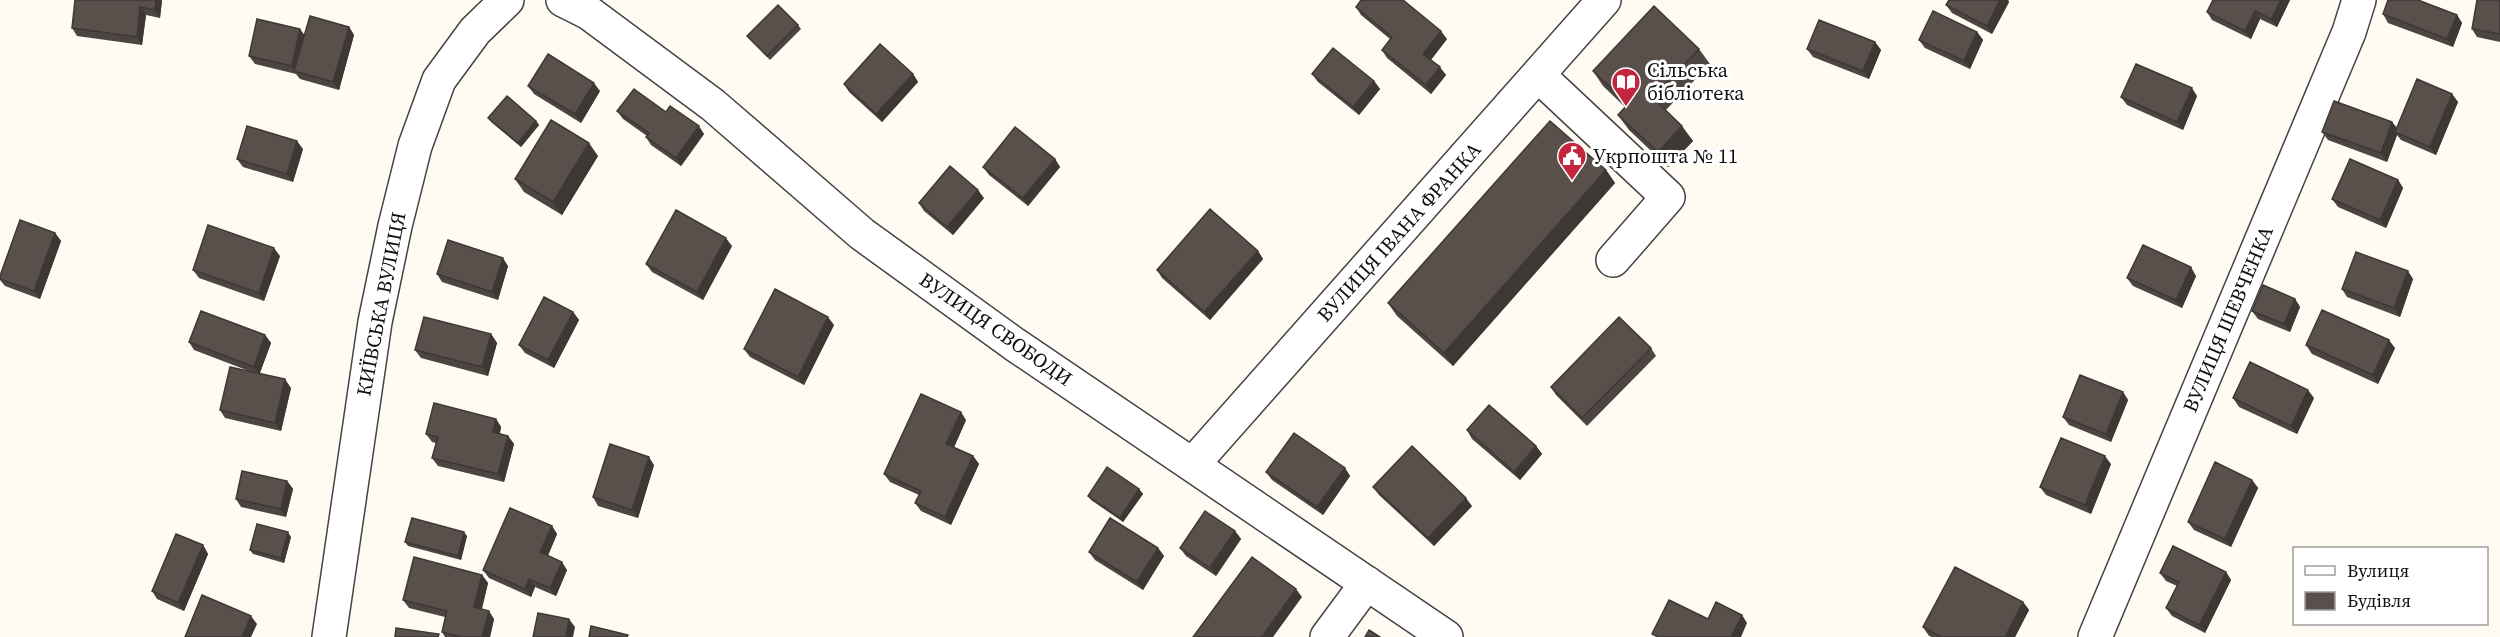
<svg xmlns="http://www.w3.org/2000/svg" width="2500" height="637" font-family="'Source Serif 4',serif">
<rect width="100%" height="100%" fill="#fffbf3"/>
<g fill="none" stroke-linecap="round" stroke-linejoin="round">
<!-- minor casing -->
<g stroke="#434343" stroke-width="36">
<path id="minor" d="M563,0L589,13L713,105L862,234L1014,344L1446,637
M1538,75L1668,197L1613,260
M1193,464L1604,0
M329,637L375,322L395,226L415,146L439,80L475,31L507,0
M1327,637L1367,583
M2095,637L2349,32L2359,0"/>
</g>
<!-- minor -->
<use href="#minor" stroke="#fff" stroke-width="33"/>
</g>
<!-- wall -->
<path fill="#4d4541" d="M162,0L160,18L146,15L142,45L77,36L72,28Z
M1949,0H2008L2009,2L1992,34L1952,13L1946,5Z
M2290,0L2277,27L2260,19L2251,39L2212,20L2207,12Z
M2500,0V42L2477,37L2472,29Z
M1356,7L1447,39L1431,60L1446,75L1431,94L1387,58L1382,50L1390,39L1361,15Z
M2383,14L2457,15L2462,23L2453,47L2388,23Z
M798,25L801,29L770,60L747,36Z
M349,27L354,35L339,90L300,79L296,74L255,64L249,56L304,35Z
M1977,32L1983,40L1970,69L1925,48L1919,40Z
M1875,42L1881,50L1869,79L1813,57L1807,49Z
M1699,49L1710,64L1666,110L1693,141L1668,167L1629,130L1618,115L1625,107L1603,86L1593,71Z
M913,74L918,82L882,122L849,92L844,84Z
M1312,74L1374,81L1380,89L1359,115L1318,82Z
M528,86L600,91L581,123L534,94Z
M2452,94L2458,102L2436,155L2401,140L2397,135L2387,162L2328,140L2322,132L2392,122L2397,128Z
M2197,96L2183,130L2127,105L2121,97Z
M617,111L666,112L704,134L681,166L651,145L646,137L647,136L623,119Z
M488,118L536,121L539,125L521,147L491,122Z
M303,149L293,182L243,167L237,159Z
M598,156L562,215L524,192L515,179Z
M1055,159L1060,167L1028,206L989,175L983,167Z
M1606,170L1615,183L1453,366L1397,316L1388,303Z
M2398,180L2403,188L2386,228L2338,207L2332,199Z
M984,198L953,235L924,211L919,203Z
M55,233L61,241L40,299L5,286L0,280V276Z
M732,246L703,300L652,272L646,264Z
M1258,251L1263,259L1210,320L1162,278L1157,270Z
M280,256L264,301L199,278L193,270Z
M508,266L498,300L442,282L437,274Z
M2196,276L2182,308L2133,286L2127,278Z
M2413,279L2400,317L2347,297L2342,289Z
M2295,299L2300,307L2290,332L2258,319L2252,311Z
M573,312L579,320L554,368L525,353L519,345Z
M834,325L804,385L750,357L744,349Z
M491,334L497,343L488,376L421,358L415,350Z
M265,335L271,343L260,373L291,388L281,431L225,418L220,410L249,371L194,350L189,342Z
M2306,345L2395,348L2378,384L2312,354Z
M1651,348L1656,356L1587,426L1556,395L1551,387Z
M2123,392L2128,400L2111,442L2069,425L2063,417Z
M2233,398H2314L2297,434L2239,407Z
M496,419L501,427L500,434L508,436L514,444L504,482L438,466L432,458L436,443L432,442L426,434Z
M966,420L954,447L973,456L979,464L951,525L921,511L915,503L919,495L890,482L884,474Z
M1467,430L1536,446L1542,454L1520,480L1472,439Z
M2111,464L2091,514L2046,495L2040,487Z
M654,465L638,518L598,506L593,497Z
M1345,468L1350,476L1323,515L1272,480L1266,472Z
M2252,480L2258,488L2231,547L2194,530L2188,522Z
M287,481L293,489L286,517L241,507L236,499Z
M1373,487L1472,506L1434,546L1379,495Z
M1139,489L1143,494L1123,522L1091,500L1088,496Z
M552,526L557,534L548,556L567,570L556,596L535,587L531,597L489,578L483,570Z
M1235,531L1241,539L1216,576L1186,556L1180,548Z
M467,536L461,560L408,546L405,542Z
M291,537L284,563L253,554L250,550Z
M203,545L208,554L184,611L157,599L152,591Z
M1158,548L1164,556L1143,590L1095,560L1089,552Z
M2226,572L2231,580L2205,633L2172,616L2166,608L2177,586L2166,581L2160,573Z
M482,575L488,583L482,609L494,619L490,637H445L442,632L445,617L409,608L403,600Z
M2023,602L2029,610L2015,637H1932L1929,636L1923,627Z"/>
<!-- shaded-wall -->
<path fill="#3e3835" d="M156,0H162L160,18L155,10Z
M2000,0H2008L2009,2L1992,34L1987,26Z
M2281,0H2290L2277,27L2271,19Z
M140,7L146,15L142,45L137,37Z
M2255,11L2260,19L2251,39L2245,31Z
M2457,15L2462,23L2453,47L2447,39Z
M349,27L354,35L339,90L333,82Z
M300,29L306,37L295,71L292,66Z
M1441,31L1447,39L1429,62L1423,54Z
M1977,32L1983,40L1970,69L1964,61Z
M1875,42L1881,50L1869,79L1863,71Z
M1440,67L1446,75L1431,94L1426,85Z
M913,74L918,82L882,122L876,114Z
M1374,81L1380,89L1359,115L1353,107Z
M594,83L600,91L581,123L575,114Z
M2192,88L2197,96L2183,130L2177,122Z
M2452,94L2458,102L2436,155L2430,147Z
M536,121L539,125L521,147L518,143Z
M2392,122L2398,130L2395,132L2397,135L2387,162L2381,153Z
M699,126L704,134L681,166L676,158Z
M1682,126L1693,141L1668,167L1658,152Z
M297,141L303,149L293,182L287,174Z
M589,143L598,156L562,215L553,202Z
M1055,159L1060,167L1028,206L1023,198Z
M1606,170L1615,183L1453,366L1444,353Z
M2398,180L2403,188L2386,228L2380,220Z
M978,190L984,198L953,235L947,227Z
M55,233L61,241L40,299L34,291Z
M726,238L732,246L703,300L697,292Z
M274,248L280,256L264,301L259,293Z
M1258,251L1263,259L1210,320L1204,312Z
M503,258L508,266L498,300L492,292Z
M2191,267L2196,276L2182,308L2176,300Z
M2408,271L2413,279L2400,317L2394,308Z
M2295,299L2300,307L2290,332L2284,324Z
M573,312L579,320L554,368L548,360Z
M828,317L834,325L804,385L798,377Z
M491,334L497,343L488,376L482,367Z
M265,335L271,343L259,375L254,367Z
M2389,340L2395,348L2378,384L2373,375Z
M285,379L291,388L281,431L275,423Z
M2308,390L2314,398L2297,434L2291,426Z
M2123,392L2128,400L2111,442L2106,434Z
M961,412L966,420L952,452L946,444Z
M496,419L501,427L498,440L493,432Z
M508,436L514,444L504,482L498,474Z
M1536,446L1542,454L1520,480L1514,472Z
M973,456L979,464L951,525L945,517Z
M2105,456L2111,464L2091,514L2085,505Z
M649,457L654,465L638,518L632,510Z
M1345,468L1350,476L1323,515L1317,507Z
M2252,480L2258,488L2231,547L2225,539Z
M287,481L293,489L286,517L281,509Z
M1139,489L1143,494L1123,522L1120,518Z
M1466,498L1472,506L1434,546L1428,538Z
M552,526L557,534L545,561L540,552Z
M1235,531L1241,539L1216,576L1210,568Z
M288,532L291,537L284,563L281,558Z
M464,532L467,536L461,560L458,556Z
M203,545L208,554L184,611L178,603Z
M1158,548L1164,556L1143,590L1137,582Z
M562,562L567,570L556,596L550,588Z
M2226,572L2231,580L2205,633L2199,625Z
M482,575L488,583L480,615L474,607Z
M529,579L535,587L531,597L525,589Z
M1296,589L1302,597L1273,637H1262Z
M2023,602L2029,610L2015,637H2005Z
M489,611L494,619L490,637H482Z
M1742,615L1747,623L1741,637H1731Z
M251,616L257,624L251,637H242Z
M569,619L575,627L573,637H566Z"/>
<!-- building -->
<path fill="#59504c" stroke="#3e3835" stroke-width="1.5" d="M75,0H156L155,10L140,7L137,37L72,28Z
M1361,0H1403L1441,31L1423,54L1440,67L1426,85L1382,50L1392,37L1356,7Z
M1949,0H2000L1987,26L1946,5Z
M2213,0H2281L2271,19L2255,11L2245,31L2207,12Z
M2388,0H2418L2457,15L2447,39L2383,14Z
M2477,0H2500V34L2472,29Z
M778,5L798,25L767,56L747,36Z
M1654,6L1699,49L1652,97L1682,126L1658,152L1618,115L1628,104L1593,71Z
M1933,11L1977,32L1964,61L1919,40Z
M310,16L349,27L333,82L294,71Z
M257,19L300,29L292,66L249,56Z
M1819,20L1875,42L1863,71L1807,49Z
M880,44L913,74L876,114L844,84Z
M1333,48L1374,81L1353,107L1312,74Z
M548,54L594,83L575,114L528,86Z
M2136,64L2192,88L2177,122L2121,97Z
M2417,79L2452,94L2430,147L2395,132Z
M634,89L666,112L670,106L699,126L676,158L646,137L649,133L617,111Z
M507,96L536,121L518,143L488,118Z
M2334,101L2392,122L2381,153L2322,132Z
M551,120L589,143L553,202L515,179Z
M1550,121L1606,170L1444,353L1388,303Z
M247,126L297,141L287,174L237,159Z
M1015,127L1055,159L1023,198L983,167Z
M2350,159L2398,180L2380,220L2332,199Z
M950,166L978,190L947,227L919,203Z
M1210,209L1258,251L1204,312L1157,270Z
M676,210L726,238L697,292L646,264Z
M20,220L55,233L34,291L0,279V276Z
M208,225L274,248L259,293L193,270Z
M448,240L503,258L492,292L437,274Z
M2143,245L2191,267L2176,300L2127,278Z
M2356,252L2408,271L2394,308L2342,289Z
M2263,285L2295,299L2284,324L2252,311Z
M775,289L828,317L798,377L744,349Z
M544,297L573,312L548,360L519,345Z
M2322,310L2389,340L2373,375L2306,345Z
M201,311L265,335L254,367L189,342Z
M424,317L491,334L482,367L415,350Z
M1619,317L1651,348L1582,418L1551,387Z
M2250,362L2308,390L2291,426L2233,398Z
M230,367L285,379L275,423L220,410Z
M2080,375L2123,392L2106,434L2063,417Z
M921,394L961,412L946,444L973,456L945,517L915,503L921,491L884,474Z
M434,403L496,419L493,432L508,436L498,474L432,458L438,437L426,434Z
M1489,405L1536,446L1514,472L1467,430Z
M1294,433L1345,468L1317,507L1266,472Z
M2061,438L2105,456L2085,505L2040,487Z
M610,444L649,457L632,510L593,497Z
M1412,446L1466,498L1428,538L1373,487Z
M2215,462L2252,480L2225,539L2188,522Z
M1107,467L1139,489L1120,518L1088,496Z
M242,471L287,481L281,509L236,499Z
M510,508L552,526L540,552L562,562L550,588L529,579L525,589L483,570Z
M1205,511L1235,531L1210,568L1180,548Z
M412,518L464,532L458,556L405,542Z
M1110,518L1158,548L1137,582L1089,552Z
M257,524L288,532L281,558L250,550Z
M176,534L203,545L178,603L152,591Z
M2173,546L2226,572L2199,625L2166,608L2179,582L2160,573Z
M414,557L482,575L474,607L489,611L482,637H461L442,632L447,611L403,600Z
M1252,557L1296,589L1262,637H1193Z
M1955,567L2023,602L2005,637H1941L1923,627Z
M202,595L251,616L242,637H185Z
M1669,600L1708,619L1716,602L1742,615L1731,637H1658L1652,634Z
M538,613L569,619L566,637H533Z
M591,626L628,635L627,637H589Z
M396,628L439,634L438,637H395Z
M1369,630L1380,637H1365Z"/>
<!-- icons -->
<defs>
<g id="library-pin" transform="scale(1.5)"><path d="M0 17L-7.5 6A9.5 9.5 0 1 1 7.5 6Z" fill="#c2263d" stroke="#fff"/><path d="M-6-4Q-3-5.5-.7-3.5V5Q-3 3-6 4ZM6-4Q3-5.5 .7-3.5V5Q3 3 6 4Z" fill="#fff"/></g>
<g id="civic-pin" transform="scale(1.5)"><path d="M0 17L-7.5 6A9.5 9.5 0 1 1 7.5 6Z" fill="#c2263d" stroke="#fff"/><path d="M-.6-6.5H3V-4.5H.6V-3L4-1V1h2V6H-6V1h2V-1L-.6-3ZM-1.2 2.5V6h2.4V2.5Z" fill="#fff"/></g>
</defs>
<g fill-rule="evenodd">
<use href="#library-pin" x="1626" y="82"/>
<use href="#civic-pin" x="1572" y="156"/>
</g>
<g text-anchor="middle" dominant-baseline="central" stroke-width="6" stroke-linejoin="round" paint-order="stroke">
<!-- poi labels -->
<g font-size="20" fill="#101010" stroke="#fff" text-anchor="start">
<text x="1647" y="70">Сільська<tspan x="1647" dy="23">бібліотека</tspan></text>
<text x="1593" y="156">Укрпошта № 11</text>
</g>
<!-- street labels -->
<g font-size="20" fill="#101010" stroke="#fff">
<text transform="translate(1399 232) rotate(-48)">ВУЛИЦЯ ІВАНА ФРАНКА</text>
<text transform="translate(381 304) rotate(-79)">КИЇВСЬКА ВУЛИЦЯ</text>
<text transform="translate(2228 319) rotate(-67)">ВУЛИЦЯ ШЕВЧЕНКА</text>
<text transform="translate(996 329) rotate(35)">ВУЛИЦЯ СВОБОДИ</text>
</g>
</g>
<!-- legend -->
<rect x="2293" y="547" width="195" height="78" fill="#ffffff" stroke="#9f9f9f" stroke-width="1.5"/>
<rect x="2305" y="566" width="30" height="9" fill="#ffffff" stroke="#9f9f9f" stroke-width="1.5"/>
<text x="2347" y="577" font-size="18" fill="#101010">Вулиця</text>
<rect x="2305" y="592" width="30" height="18" fill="#59504c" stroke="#9f9f9f" stroke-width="1.5"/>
<text x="2347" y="607" font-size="18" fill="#101010">Будівля</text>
</svg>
